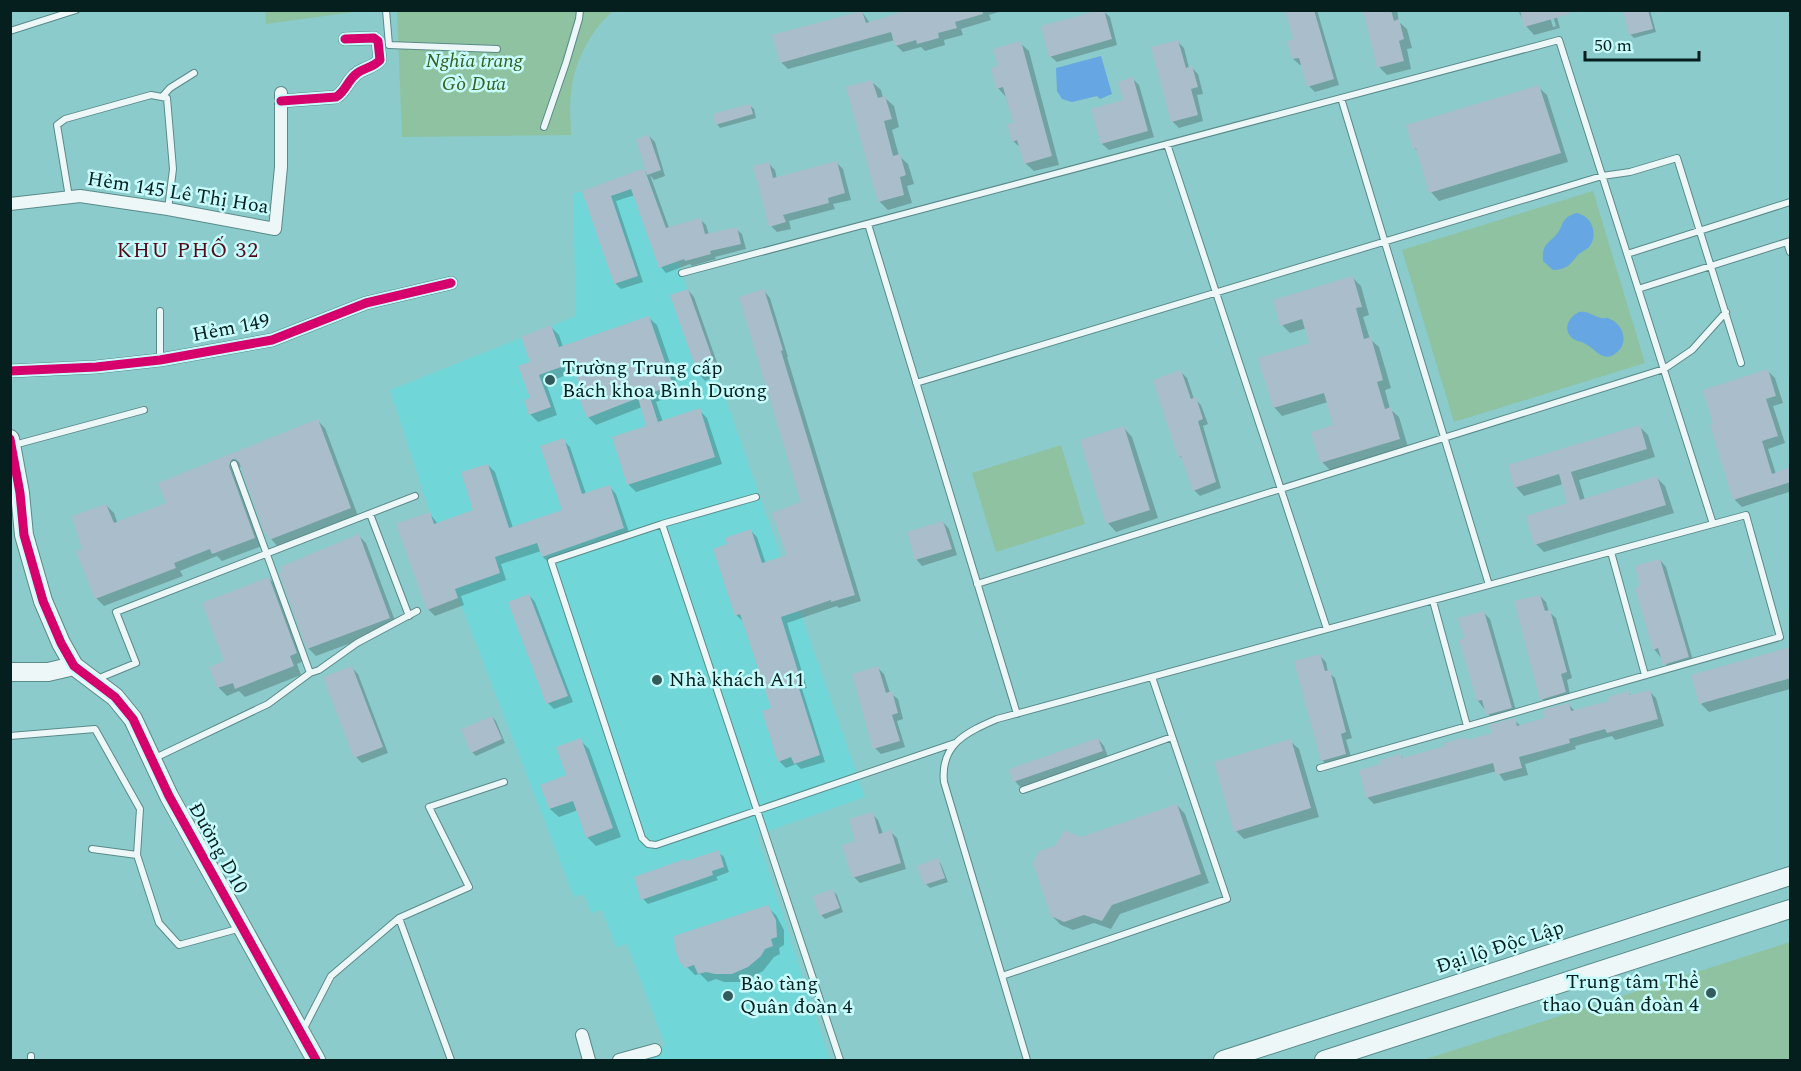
<svg xmlns="http://www.w3.org/2000/svg" width="1801" height="1071" font-family="Spectral,serif">
<rect width="100%" height="100%" fill="#8ccbcb"/>
<!-- built -->
<path fill="#70d6d7" d="M645,168L865,797L757,835L830,1060H632L631,1057L665,1045L627,944L616,947L602,910L591,913L584,894L574,897L455,589L390,390L576,316L573,194Z"/>
<!-- green -->
<path fill="#8ec2a0" d="M265,10H361V11L266,24Z
M397,11H613C590,31 574,62 571,93C569,106 571,121 571,135L402,137Z
M1593,191L1645,363L1454,422L1402,250Z
M1061,445L1085,524L996,552L972,473Z
M1790,942V1060H1423Z"/>
<!-- water -->
<path fill="#65a6e3" d="M1101,56L1112,94L1100,99L1097,96L1072,102L1062,99L1057,91L1056,68Z
M1576,213C1592,215 1599,235 1589,247C1585,251 1580,252 1577,256C1570,265 1565,270 1553,270L1543,261C1542,244 1547,245 1556,235C1565,225 1559,219 1576,213Z
M1579,312C1589,311 1592,316 1601,318C1607,319 1604,316 1610,319C1624,325 1629,344 1616,353C1603,364 1595,348 1584,343C1579,341 1576,341 1572,338C1562,329 1569,317 1579,312Z"/>
<!-- shadow -->
<path fill="#0003" d="M912,10H1005L989,15L991,20L961,29L963,35L944,40L945,45L925,51L921,47L903,52L896,45L895,40L788,69L781,62L862,12L870,23Z
M1290,10H1317L1339,85L1315,92L1309,86L1302,64L1300,65L1293,59L1295,40Z
M1364,10H1397L1399,22L1407,29L1412,48L1407,49L1411,69L1387,75L1379,67Z
M1518,10H1548L1553,27L1556,26L1551,10H1555L1560,28L1534,35L1526,26Z
M1625,10H1650L1656,32L1634,38L1630,34Z
M1103,11L1110,17L1117,45L1057,62L1050,56Z
M1178,42L1184,48L1189,68H1192L1198,74L1203,94L1197,95L1203,121L1179,128L1173,122L1153,48Z
M1020,43L1029,51L1059,165L1034,171L1025,163L1022,149L1013,141L1015,124L1006,97L998,88Z
M1133,79L1139,85L1154,137L1109,150L1102,144L1125,101Z
M872,82L881,90L883,98H885L894,106L899,127L892,130L899,156L908,164L914,184L907,186L912,203L888,210L879,201Z
M1538,87L1547,95L1568,162L1439,201L1431,192L1419,153L1415,148Z
M750,106L754,109L756,118L720,128L717,124Z
M649,136L655,142L665,176L654,180L650,175L669,228L700,219L706,225L709,235L736,229L742,234L746,249L715,257L716,259L692,266L690,264L666,273L661,267L635,195L616,201L643,282L621,289L615,283L584,192L644,170L648,174Z
M768,163L775,170L777,179L837,163L843,169L851,200L833,204L835,209L789,221L791,229L777,232L771,226Z
M1353,278L1361,286L1369,315L1363,317L1370,339L1379,347L1391,388L1385,390L1390,409L1399,417L1408,447L1330,470L1322,462L1335,426L1328,402L1282,416L1274,407L1311,344L1307,328L1290,333L1282,325Z
M688,290L694,297L721,374L705,381L699,374Z
M764,291L770,298L788,357H787L861,601L839,608L837,606L787,623L807,688L802,689L825,762L801,769L796,764L786,768L779,761L773,709L743,621L736,615L729,545L751,531L757,537L766,564L789,556L803,503Z
M649,318L657,325L680,392L656,402L663,422L699,410L707,418L722,464L636,492L628,484L648,427L642,407L596,425L588,417L586,400L576,371L546,383L557,415L538,422L530,414L532,363L551,327L559,335L563,347Z
M1768,371L1775,378L1783,403L1773,406L1785,443L1768,449L1776,474L1790,469V497L1789,492L1742,507L1735,500L1712,426Z
M1181,372L1187,378L1194,399H1195L1201,405L1208,424L1203,426L1221,488L1200,496L1194,490L1184,461L1180,456Z
M317,420L325,428L358,516L278,547L266,533L242,466L237,469L262,546L222,561L217,556L180,571L183,576L104,606L96,598L84,550L106,505L114,513L118,524L168,504L160,484Z
M1640,427L1648,435L1655,457L1579,480L1585,500L1657,478L1665,486L1674,513L1544,552L1536,544L1569,504L1563,484L1524,496L1516,487Z
M1124,428L1132,437L1158,518L1116,532L1108,523Z
M563,440L570,447L586,494L609,486L616,494L630,535L550,564L543,557L541,551L501,564L506,580L461,596L464,605L435,616L428,609L430,514L438,524L475,511L488,465L495,472L513,528L564,511Z
M943,522L949,529L957,555L922,566L916,559Z
M359,536L366,543L397,626L316,656L308,648Z
M1660,560L1666,567L1694,664L1671,670L1654,649L1642,588Z
M269,578L277,587L304,661L297,664L301,675L245,697L239,691L227,696L219,688L211,668L226,661Z
M529,595L535,602L573,702L554,709L548,703Z
M1540,596L1546,602L1549,612L1556,618L1572,678L1567,680L1571,699L1548,705L1542,699Z
M1483,612L1490,619L1517,714L1494,721L1478,701L1466,639Z
M1790,648V689L1709,712L1701,704Z
M1320,656L1326,662L1328,672L1335,678L1352,738L1346,740L1352,760L1328,766L1322,760Z
M352,668L358,674L388,753L362,763L356,757Z
M878,668L884,674L890,693L898,699L903,719L897,721L905,747L881,754L875,748Z
M1649,691L1656,698L1664,726L1615,740L1612,736L1575,746L1576,749L1525,764L1528,775L1504,781L1497,771L1374,804L1367,797L1383,765L1401,756L1404,759L1494,734L1514,720L1522,727L1547,720L1568,704L1576,712L1611,702L1629,693L1632,696Z
M492,717L496,721L505,743L476,756L472,752Z
M1098,739L1104,746L1108,757L1021,788L1015,781Z
M580,740L589,749L621,837L596,846L587,837L578,810L559,817L550,809L568,776Z
M1290,741L1299,749L1319,817L1244,839L1236,831Z
M1177,805L1185,814L1209,883L1120,914L1111,929L1094,923L1073,930L1061,925L1052,916L1081,838Z
M872,814L878,820L883,834L891,832L897,838L906,869L860,883L854,877L857,842Z
M718,852L724,857L729,872L716,877L718,880L648,904L643,899L687,863Z
M937,860L941,864L948,882L930,888L926,884Z
M833,891L837,895L843,912L825,919L821,915Z
M767,907L776,915L784,930V945L779,948L780,954L774,957L763,971L749,979L741,982H724L716,979L708,982L700,974L695,975L687,967Z"/>
<!-- building -->
<path fill="#aabdca" d="M908,10H982L983,14L955,22L957,28L938,33L939,38L917,44L916,40L895,46L891,32L780,63L772,35L862,11L866,23Z
M1099,10H1104L1112,39L1049,57L1041,26Z
M1285,10H1314L1334,79L1307,87L1299,58L1292,59L1287,41L1293,39Z
M1363,10H1391L1394,21L1399,19L1404,39L1399,41L1404,61L1377,68Z
M1520,10H1570V14L1524,27Z
M1623,10H1648L1653,29L1629,35Z
M1178,40L1186,68L1192,66L1198,87L1191,89L1198,115L1171,122L1151,47Z
M1021,41L1052,156L1024,164L1017,140L1012,142L1007,124L1013,123L1003,87L996,89L991,68L998,66L993,49Z
M1133,77L1148,131L1101,144L1091,109L1123,100L1118,82Z
M872,80L878,98L885,96L892,119L884,121L893,156L900,154L906,175L900,177L904,195L878,202L846,87Z
M1539,85L1561,153L1429,193L1416,148L1413,149L1406,125Z
M750,104L753,114L715,125L713,114Z
M649,135L661,170L647,175L636,139Z
M837,161L845,193L828,198L829,203L783,215L786,222L769,227L753,166L769,162L773,178Z
M644,168L666,228L701,218L705,234L737,227L741,244L710,251L711,254L685,261L684,259L659,268L631,189L611,196L638,276L614,284L582,191Z
M1353,276L1362,307L1356,308L1364,339L1371,337L1383,380L1377,382L1385,409L1391,407L1400,439L1320,463L1311,432L1333,425L1324,393L1273,408L1258,358L1309,343L1302,319L1280,326L1273,300Z
M688,289L716,368L698,375L670,295Z
M764,289L783,350L781,351L855,595L831,602V600L781,617L801,681L797,682L820,755L794,764L791,757L778,762L762,711L771,708L740,614L735,616L713,549L727,544L725,538L751,529L762,563L787,555L772,513L801,502L739,297Z
M649,316L673,385L649,394L658,422L700,408L715,457L627,485L612,437L646,426L638,398L587,418L580,400L584,399L572,363L539,375L551,407L529,415L524,400L530,398L518,366L530,362L521,337L551,325L559,347Z
M1768,369L1776,396L1766,399L1778,436L1762,441L1772,474L1791,467V482L1733,500L1710,425L1713,424L1703,390Z
M1181,370L1191,399L1196,397L1203,419L1198,421L1216,482L1193,491L1181,456L1178,457L1153,380Z
M318,419L351,508L269,540L267,534H265L239,462L235,459H232L229,466L255,538L212,554L210,549L174,563L176,568L95,599L76,551L82,549L72,516L106,504L114,523L166,503L158,483Z
M1640,425L1647,449L1571,472L1580,500L1657,476L1666,505L1534,545L1526,516L1567,503L1559,474L1514,488L1508,465Z
M1124,426L1150,510L1106,524L1080,440Z
M564,438L582,494L610,485L624,528L542,557L537,543L495,557L500,573L455,589L458,598L427,610L396,524L430,512L434,524L473,510L461,472L488,464L509,528L562,510L540,446Z
M943,521L952,549L915,560L907,532Z
M359,534L390,618L307,649L279,573L282,572L280,567Z
M1660,559L1689,657L1663,665L1658,648L1653,650L1635,588L1640,586L1635,566Z
M269,577L297,653L290,656L294,666L235,689L233,683L217,688L209,667L224,661L202,603Z
M529,594L568,696L546,704L508,602Z
M1540,595L1545,611L1550,610L1567,672L1561,674L1566,692L1540,700L1514,601Z
M1484,611L1512,708L1486,715L1482,700L1477,701L1459,640L1464,638L1458,618Z
M1791,647V678L1699,704L1691,675Z
M1320,654L1325,671L1330,670L1346,732L1341,734L1346,754L1321,761L1294,661Z
M352,666L383,747L354,758L323,677Z
M878,666L886,693L892,691L898,713L892,715L900,741L873,749L852,674Z
M1650,690L1658,719L1607,733L1605,729L1569,739L1570,743L1519,757L1522,768L1496,775L1493,763L1366,798L1359,770L1381,764L1380,760L1401,754L1402,758L1445,746L1444,743L1466,737L1467,740L1492,733L1489,725L1515,718L1517,726L1545,718L1543,710L1569,703L1571,711L1609,701L1608,697L1629,691L1630,695Z
M492,716L502,739L471,753L461,729Z
M581,738L613,828L586,838L573,801L549,809L540,785L566,775L556,747Z
M1098,738L1103,751L1013,782L1009,769Z
M1291,739L1311,808L1234,832L1214,762Z
M1177,804L1201,874L1112,905L1102,921L1084,915L1064,922L1051,916L1033,863L1039,851L1055,846L1064,830L1081,837Z
M873,812L879,834L891,830L901,863L852,878L842,845L855,841L849,819Z
M719,850L724,867L712,871L713,875L641,900L634,877L685,859L686,861Z
M938,858L945,878L924,885L917,866Z
M833,889L840,908L819,916L813,896Z
M768,905L776,920L777,937L771,939L773,946L765,949L761,956L748,967L732,974H715L706,972L698,974L694,965L685,968L680,962L675,949L674,936Z"/>
<g fill="none" stroke-linecap="round" stroke-linejoin="round">
<!-- lane casing -->
<g stroke="#598a8a" stroke-width="8">
<path id="lane" d="M386,10L389,45L497,49
M10,31L76,10
M162,97L170,88L194,73
M1341,98L1489,585
M544,127L566,63L579,19L580,10
M1167,144L1327,629
M69,197L57,125L65,119L151,95L167,98L173,169L168,209
M868,224L1017,714
M1787,242L1790,252
M1627,254L1790,202
M682,273L1559,40L1713,524L997,719C967,732 940,744 944,782L1027,1060
M1638,289L1790,241
M160,311V360
M916,383L1602,176L1630,172L1677,158L1741,363
M14,445L144,410
M234,464L310,673
M756,497L662,524L551,561L642,838L648,844L656,845L955,743
M370,514L409,616
M662,524L840,1060
M1611,552L1645,675
M977,584L1664,369L1692,350L1726,312
M1433,601L1467,726
M97,679L136,663L116,612L415,496
M10,736L95,729L140,809L137,855
M155,758L268,704L310,673L319,670L357,643L417,611
M1320,768L1780,637L1746,515L1713,524
M1023,790L1172,737
M92,849L137,855L159,923L179,945L241,928
M399,918L451,1060
M1002,976L1227,899L1152,677
M303,1030L331,976L399,918L469,887L429,807L504,782
M31,1060V1056"/>
</g>
<!-- street casing -->
<g stroke="#598a8a" stroke-width="14">
<path id="street" d="M281,101L336,97C345,92 347,82 355,75C362,68 373,68 380,60L378,41L374,38L345,39
M10,204L80,196L168,209L275,229L281,167V93
M10,371L96,367L160,360L272,340L366,303L451,283
M582,1035L589,1060
M619,1060L655,1050"/>
</g>
<!-- secondary casing -->
<g stroke="#598a8a" stroke-width="20">
<path id="secondary" d="M10,439L20,493L24,535L43,601L61,643L74,666L115,697L133,719L169,796L316,1060
M10,672H48L74,666
M1223,1060L1790,876
M1324,1060L1790,909"/>
</g>
<!-- lane -->
<use href="#lane" stroke="#eef7f7" stroke-width="6"/>
<!-- street -->
<use href="#street" stroke="#eef7f7" stroke-width="12"/>
<!-- secondary -->
<use href="#secondary" stroke="#eef7f7" stroke-width="18"/>
<!-- cycleway casing -->
<g stroke="#c8fcfc" stroke-width="13">
<path id="cycleway" d="M281,101L336,97C345,92 347,82 355,75C362,68 373,68 380,60L378,41L374,38L345,39
M10,371L96,367L160,360L272,340L366,303L451,283
M10,439L20,493L24,535L43,601L61,643L74,666L115,697L133,719L169,796L316,1060"/>
</g>
<!-- cycleway -->
<use href="#cycleway" stroke="#d6006c" stroke-width="9"/>
</g>
<!-- markers -->
<g fill="#345b5b" stroke="#c8fcfc" stroke-width="2">
<circle cx="550" cy="380" r="6"/>
<circle cx="657" cy="680" r="6"/>
<circle cx="1711" cy="993" r="6"/>
<circle cx="728" cy="996" r="6"/>
</g>
<g text-anchor="middle" dominant-baseline="central" stroke-width="5" stroke-linejoin="round" paint-order="stroke">
<!-- park labels -->
<g font-size="20" font-style="italic" fill="#376120" stroke="#c8fcfc">
<text x="474" y="61">Nghĩa trang<tspan x="474" dy="23">Gò Dưa</tspan></text>
</g>
<!-- street labels -->
<g font-size="20" fill="#051f1f" stroke="#c8fcfc">
<text transform="translate(178 193) rotate(9)">Hẻm 145 Lê Thị Hoa</text>
<text transform="translate(231 328) rotate(-11)">Hẻm 149</text>
<text transform="translate(218 848) rotate(61)">Đường D10</text>
<text transform="translate(1500 947) rotate(-18)">Đại lộ Độc Lập</text>
</g>
<!-- poi labels -->
<g font-size="20" fill="#051f1f" stroke="#c8fcfc" text-anchor="start">
<text x="562" y="368">Trường Trung cấp<tspan x="562" dy="23">Bách khoa Bình Dương</tspan></text>
<text x="669" y="680">Nhà khách A11</text>
<text x="1699" y="982" text-anchor="end">Trung tâm Thể<tspan x="1699" dy="23">thao Quân đoàn 4</tspan></text>
<text x="740" y="984">Bảo tàng<tspan x="740" dy="23">Quân đoàn 4</tspan></text>
</g>
<!-- neighbourhood labels -->
<g font-size="21" letter-spacing="1.5" fill="#510b19" stroke="#c8fcfc">
<text x="188" y="251">KHU PHỐ 32</text>
</g>
</g>
<!-- border -->
<rect width="1801" height="1071" fill="none" stroke="#051f1f" stroke-width="24"/>
<!-- scale -->
<path d="M1585 51v9h114v-9" fill="none" stroke="#051f1f" stroke-width="3"/>
<text x="1594" y="51" font-size="18" fill="#051f1f" stroke="#c8fcfc" stroke-width="4.5" paint-order="stroke">50 m</text>
</svg>
